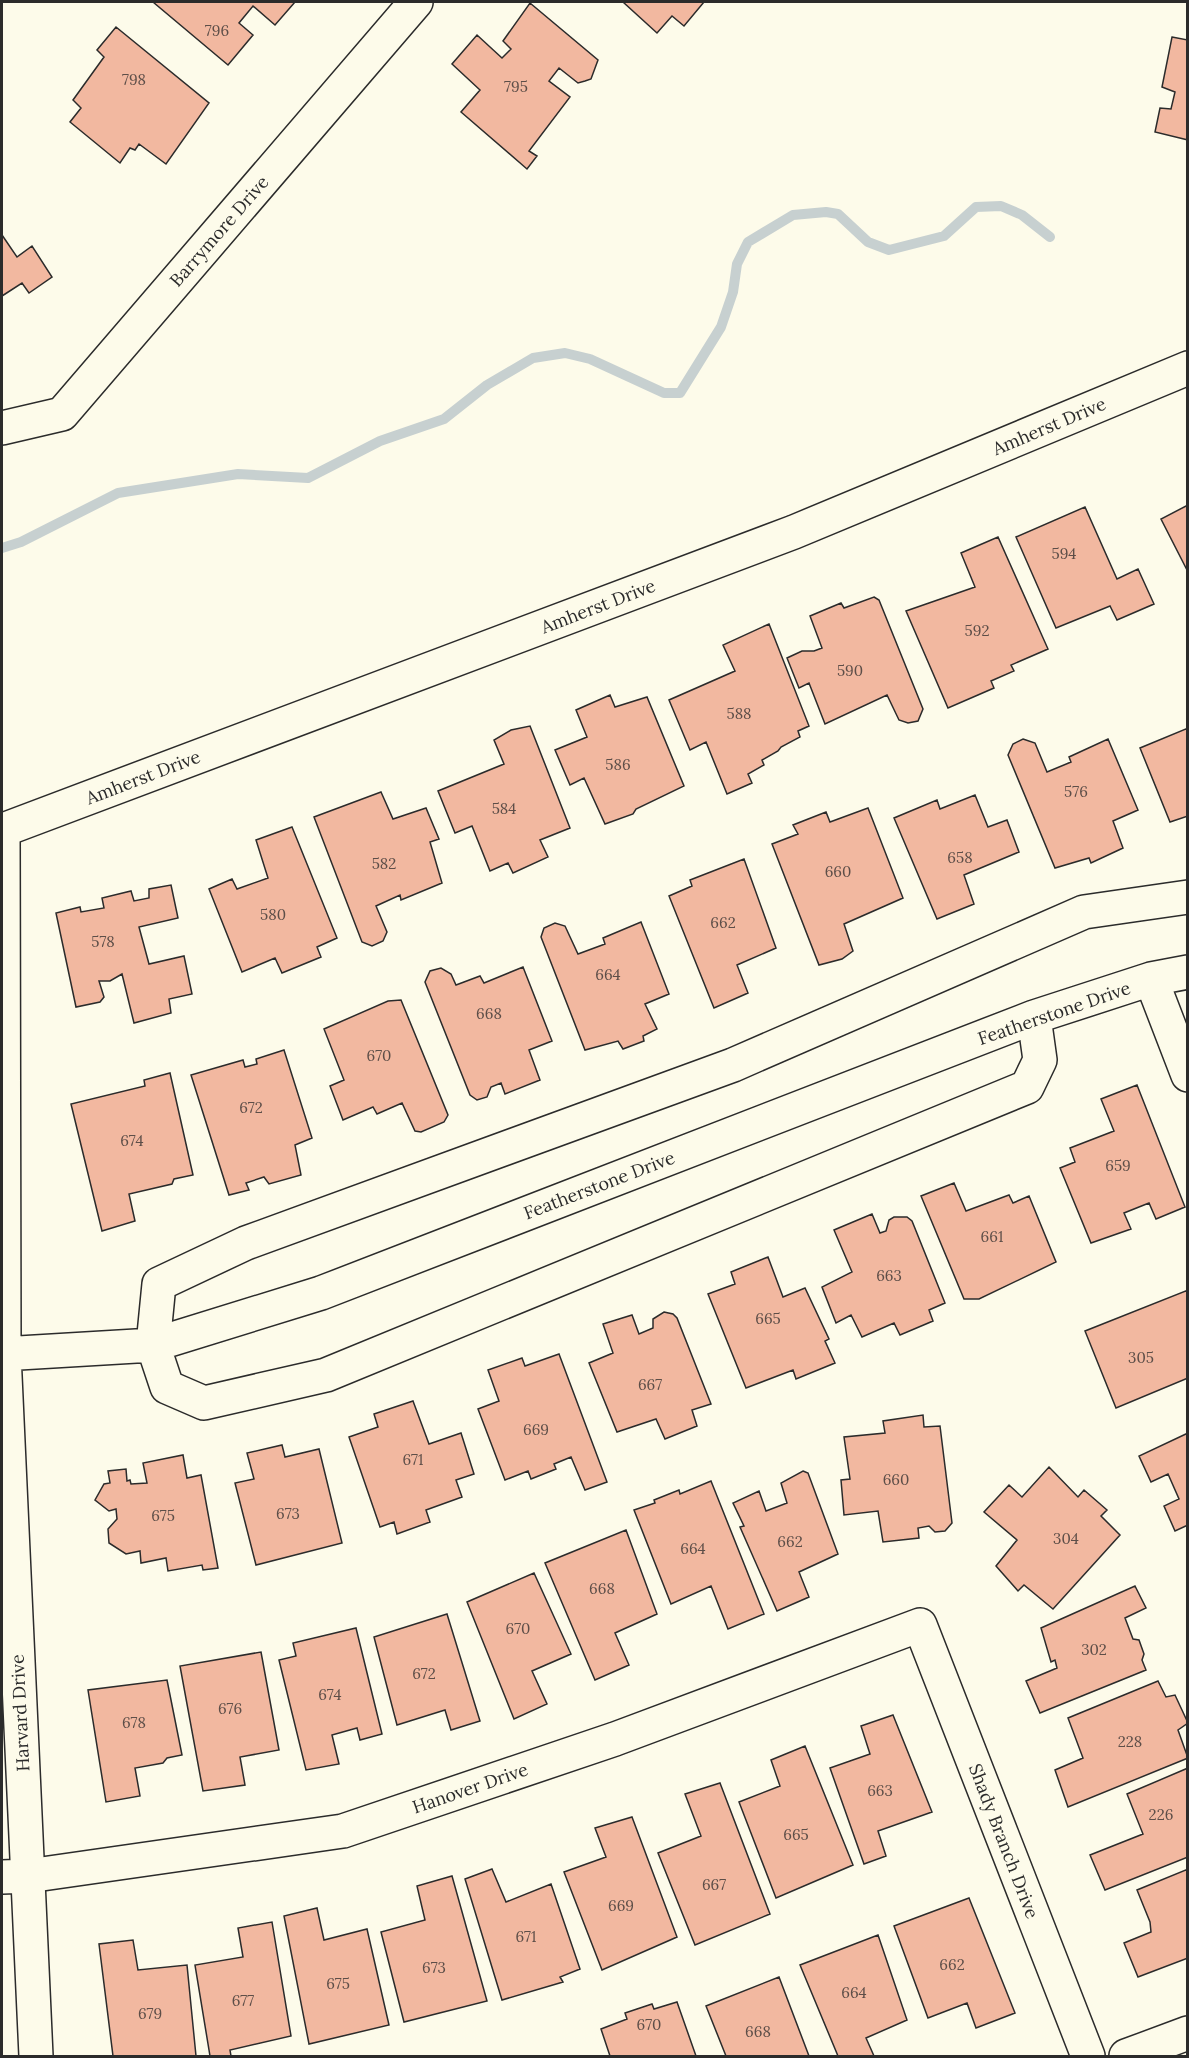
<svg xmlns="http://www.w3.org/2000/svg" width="1189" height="2058" font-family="Lora,serif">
<rect width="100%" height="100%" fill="#fdfbea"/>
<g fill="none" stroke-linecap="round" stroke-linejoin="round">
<!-- stream -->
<path stroke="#c7d0d0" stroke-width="10" d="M2,548L21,542L118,493L238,474L308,478L380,441L444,419L487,385L533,358L565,353L590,359L664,393H680L721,327L733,292L737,264L748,242L793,215L826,212L838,214L868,242L889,250L944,236L976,207L1001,206L1022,215L1050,237"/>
</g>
<!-- building -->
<path fill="#f2b8a0" stroke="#2b2b2b" stroke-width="1.5" d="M153,2H295L275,25L253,6L239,23L253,35L228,65Z
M623,2H704L684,26L672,16L657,33Z
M530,3L598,60L591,79L585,81L578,83L559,68L549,81L570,97L529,151L537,156L527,169L461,112L480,90L452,64L477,35L502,58L511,49L503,41Z
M116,27L209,103L166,164L139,144L135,150L130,148L120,163L70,122L81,108L73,100L104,57L97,50Z
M1172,37L1188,40V140L1155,132L1160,108L1171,109L1175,92L1162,87Z
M2,235L17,257L32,246L52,277L29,293L22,283L2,296Z
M1188,505V572L1161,519Z
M1085,507L1117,579L1138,569L1154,604L1117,620L1110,606L1056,628L1016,537Z
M998,537L1048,649L1011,665L1014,671L991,681L994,688L948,708L906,611L975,587L961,553Z
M874,597L879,600L923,709L918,721L908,723L899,720L887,695L825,724L809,683L799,688L787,658L802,651H814L822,648L810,616L841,603L844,608Z
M769,624L809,726L798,731L800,737L781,747L778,751L762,760L764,765L748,774L752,783L727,794L706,742L690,750L669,700L735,671L723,645Z
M610,695L615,707L647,697L684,786L636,809L633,814L605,824L584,778L570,785L555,750L587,737L576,710Z
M530,726L570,828L540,840L548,857L513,873L508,863L490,871L472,826L455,833L438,791L504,764L494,740L511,730Z
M1188,728V816L1170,822L1140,748Z
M1023,739L1035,743L1047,772L1071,762L1069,757L1108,739L1138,810L1113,821L1123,848L1091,863L1089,858L1055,868L1008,755L1013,744Z
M381,792L393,819L426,808L439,839L430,842L442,883L401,900L400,895L376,906L387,932L383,941L372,946L362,942L314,817Z
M975,795L988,827L1007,820L1019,852L964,875L974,904L937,919L894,818L937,800L940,809Z
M868,808L903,898L844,924L853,951L842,959L819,965L772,844L798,834L793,825L826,812L830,822Z
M292,827L337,938L317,947L321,957L282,973L275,958L242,972L209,889L232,879L237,889L268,878L256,840Z
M744,859L776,948L737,965L748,993L714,1008L669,896L692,886L690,880Z
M171,885L178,918L139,927L149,964L184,956L192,994L169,999L171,1013L134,1023L122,974L110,981H99L104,997L100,1002L76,1007L56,913L80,907L81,912L104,908L102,898L131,891L134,901L149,898V889Z
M641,922L669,994L645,1004L657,1029L643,1036L644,1041L623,1049L618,1041L585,1050L541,937L544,928L555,923L565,926L578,954L605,944L603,938Z
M523,967L552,1041L529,1050L540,1080L505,1094L501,1083L491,1087L487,1097L477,1100L470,1095L425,982L430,971L441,968L451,974L456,985L480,976L484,983Z
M401,1000L448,1115L444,1122L421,1132L415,1131L402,1103L377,1114L373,1107L343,1120L330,1086L344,1080L324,1029L388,1001Z
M284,1050L312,1138L295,1145L301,1175L269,1184L264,1177L246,1183L249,1190L229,1195L191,1075L243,1060L245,1067L257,1064L256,1059Z
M170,1073L193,1175L174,1179L172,1184L129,1194L135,1221L102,1231L71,1104L145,1086L144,1080Z
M1137,1085L1185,1207L1156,1219L1149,1203L1124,1213L1131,1229L1091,1243L1060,1168L1075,1162L1070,1148L1114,1131L1101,1099Z
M954,1183L966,1211L1009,1195L1013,1203L1029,1196L1056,1262L979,1299H964L921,1196Z
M872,1214L880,1233L886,1231L889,1220L894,1217H907L912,1221L945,1303L929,1310L933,1321L900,1335L894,1323L862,1337L851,1315L836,1323L822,1287L852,1272L834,1230Z
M768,1257L783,1297L805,1288L829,1339L825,1341L835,1363L796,1379L793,1370L746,1388L708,1294L735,1284L731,1272Z
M1188,1290V1378L1116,1408L1085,1331Z
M664,1312L673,1314L677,1318L711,1404L692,1410L697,1426L665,1439L656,1419L617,1432L589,1363L613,1353L603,1324L632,1315L639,1334L653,1328V1319Z
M559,1354L607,1482L585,1490L571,1457L554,1464L556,1469L531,1479L528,1471L505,1480L478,1409L499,1401L488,1370L522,1358L525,1366Z
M413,1401L429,1444L461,1433L474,1474L456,1480L462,1497L426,1510L430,1522L397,1534L394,1522L380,1527L349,1437L378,1427L374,1414Z
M923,1415L924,1427L940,1426L952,1523L945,1531L935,1532L929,1526L918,1528L919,1538L883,1542L878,1511L844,1515L841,1480L850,1479L844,1437L885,1433L883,1421Z
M1188,1433V1525L1175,1531L1164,1506L1179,1499L1168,1474L1151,1482L1139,1456Z
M282,1445L285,1457L319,1449L342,1543L256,1565L235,1483L254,1479L247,1453Z
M183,1455L187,1478L201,1475L218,1568L203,1570L202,1565L168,1571L166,1558L141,1563L140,1551L126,1554L109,1543L108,1529L117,1519L116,1509L109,1511L95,1500L104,1484L110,1483L108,1471L126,1469L127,1481L130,1480L131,1484L147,1483L143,1463Z
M1049,1467L1078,1497L1084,1490L1107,1510L1101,1516L1120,1535L1053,1609L1024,1585L1018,1591L996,1566L1017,1540L984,1512L1009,1485L1022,1497Z
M803,1471L808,1473L838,1554L799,1572L809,1597L777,1611L740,1527L744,1526L733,1503L759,1491L766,1511L787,1503L781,1483Z
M711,1481L764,1614L728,1629L711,1586L671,1604L634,1510L655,1503L654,1500L679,1490L680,1494Z
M626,1530L657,1614L615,1633L629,1665L595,1680L545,1563Z
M534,1573L571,1654L532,1671L547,1704L514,1719L467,1602Z
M1135,1586L1146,1608L1125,1618L1133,1639L1139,1640L1144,1654L1142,1660L1146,1670L1040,1713L1026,1681L1057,1668L1055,1660L1051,1662L1041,1628Z
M447,1614L480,1721L451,1730L445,1710L397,1725L374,1637Z
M356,1628L382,1734L360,1740L357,1728L332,1735L339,1764L306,1770L279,1660L296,1656L293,1643Z
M261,1652L279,1750L240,1757L245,1785L203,1791L180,1666Z
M167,1680L182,1755L167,1758L163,1763L135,1768L140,1796L106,1802L88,1690Z
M1158,1681L1166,1697L1175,1695L1188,1723L1178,1730L1188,1758L1068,1807L1055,1770L1083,1758L1068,1718Z
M893,1715L932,1812L878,1831L886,1856L864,1864L830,1768L870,1754L861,1726Z
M805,1746L853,1865L776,1898L739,1802L780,1786L771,1760Z
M1188,1768V1857L1105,1890L1090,1855L1143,1834L1127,1794Z
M720,1783L770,1914L695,1945L658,1853L701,1836L685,1794Z
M632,1817L677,1937L602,1970L564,1872L606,1857L595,1828Z
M492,1869L506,1902L551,1884L580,1969L560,1977L563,1982L502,2000L465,1879Z
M1188,1869V1958L1138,1977L1124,1943L1151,1932L1150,1922L1137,1890Z
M452,1876L487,2001L404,2022L381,1932L425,1920L417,1886Z
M969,1898L1015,2013L976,2028L967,2003L928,2018L894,1926Z
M317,1908L324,1940L367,1929L389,2025L309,2044L284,1916Z
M272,1922L291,2036L230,2050L231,2056H210L195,1965L243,1957L238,1928Z
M878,1935L907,2020L866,2038L874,2056H838L800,1965Z
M133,1940L138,1970L187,1965L196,2056H113L99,1944Z
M779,1977L809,2056H726L706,2006Z
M677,2002L696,2056H610L601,2029L627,2019L625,2013L652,2004L654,2009Z"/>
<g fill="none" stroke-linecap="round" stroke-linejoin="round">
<!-- minor casing -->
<g stroke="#2b2b2b" stroke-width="36">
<path id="minor" d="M2,428L62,414L416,2
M1151,979L1188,1075
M1034,1017L1040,1060L1027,1087L326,1375L204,1403L167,1387L153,1345L159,1284L246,1243L733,1065L1084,912L1188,897
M2,1354L153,1345L321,1293L1034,1017L1151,979L1188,972
M2,1877L28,1876L343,1831L615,1739L920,1625L1088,2056
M36,2056L4,1354L3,830L794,532L1188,368
M1126,2056L1188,2033"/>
</g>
<!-- minor -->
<use href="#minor" stroke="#fdfbea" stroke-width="33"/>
</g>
<g text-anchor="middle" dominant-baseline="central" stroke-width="4.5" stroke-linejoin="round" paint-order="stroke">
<!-- number labels -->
<g font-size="15" fill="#5d4e48">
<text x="217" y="30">796</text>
<text x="134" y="79">798</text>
<text x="516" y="86">795</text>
<text x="1064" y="553">594</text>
<text x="977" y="630">592</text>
<text x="850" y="670">590</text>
<text x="739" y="713">588</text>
<text x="618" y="764">586</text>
<text x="1076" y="791">576</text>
<text x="504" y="808">584</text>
<text x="960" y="857">658</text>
<text x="384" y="863">582</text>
<text x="838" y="871">660</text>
<text x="273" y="914">580</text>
<text x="723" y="922">662</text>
<text x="103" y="941">578</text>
<text x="608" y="974">664</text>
<text x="489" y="1013">668</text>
<text x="379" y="1055">670</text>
<text x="251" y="1107">672</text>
<text x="132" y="1140">674</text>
<text x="1118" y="1165">659</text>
<text x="992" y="1236">661</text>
<text x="889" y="1275">663</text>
<text x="768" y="1318">665</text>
<text x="1141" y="1357">305</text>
<text x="650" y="1384">667</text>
<text x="536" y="1429">669</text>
<text x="413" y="1459">671</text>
<text x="896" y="1479">660</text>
<text x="288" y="1513">673</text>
<text x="163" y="1515">675</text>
<text x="1066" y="1538">304</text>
<text x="790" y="1541">662</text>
<text x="693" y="1548">664</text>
<text x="602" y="1588">668</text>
<text x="518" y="1628">670</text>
<text x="1094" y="1649">302</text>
<text x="424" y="1673">672</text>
<text x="330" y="1694">674</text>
<text x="230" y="1708">676</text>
<text x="134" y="1722">678</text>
<text x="1130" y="1741">228</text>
<text x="880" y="1790">663</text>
<text x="1161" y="1814">226</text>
<text x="796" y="1834">665</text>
<text x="714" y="1884">667</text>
<text x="621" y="1905">669</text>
<text x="526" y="1936">671</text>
<text x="952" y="1964">662</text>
<text x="434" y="1967">673</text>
<text x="338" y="1983">675</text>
<text x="854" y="1992">664</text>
<text x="243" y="2000">677</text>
<text x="150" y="2013">679</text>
<text x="649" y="2024">670</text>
<text x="758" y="2031">668</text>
</g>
<!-- street labels -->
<g font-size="18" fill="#2b2b2b" stroke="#fdfbea">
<text transform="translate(219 231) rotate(-49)">Barrymore Drive</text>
<text transform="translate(1049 426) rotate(-23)">Amherst Drive</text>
<text transform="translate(598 606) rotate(-21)">Amherst Drive</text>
<text transform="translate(143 777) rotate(-21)">Amherst Drive</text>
<text transform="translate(1054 1013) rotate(-19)">Featherstone Drive</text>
<text transform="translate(599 1185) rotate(-21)">Featherstone Drive</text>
<text transform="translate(20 1713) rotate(-93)">Harvard Drive</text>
<text transform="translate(470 1788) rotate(-19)">Hanover Drive</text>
<text transform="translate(1004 1841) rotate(69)">Shady Branch Drive</text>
</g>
</g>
<!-- border -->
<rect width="1189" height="2058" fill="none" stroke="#2b2b2b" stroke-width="6"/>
</svg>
